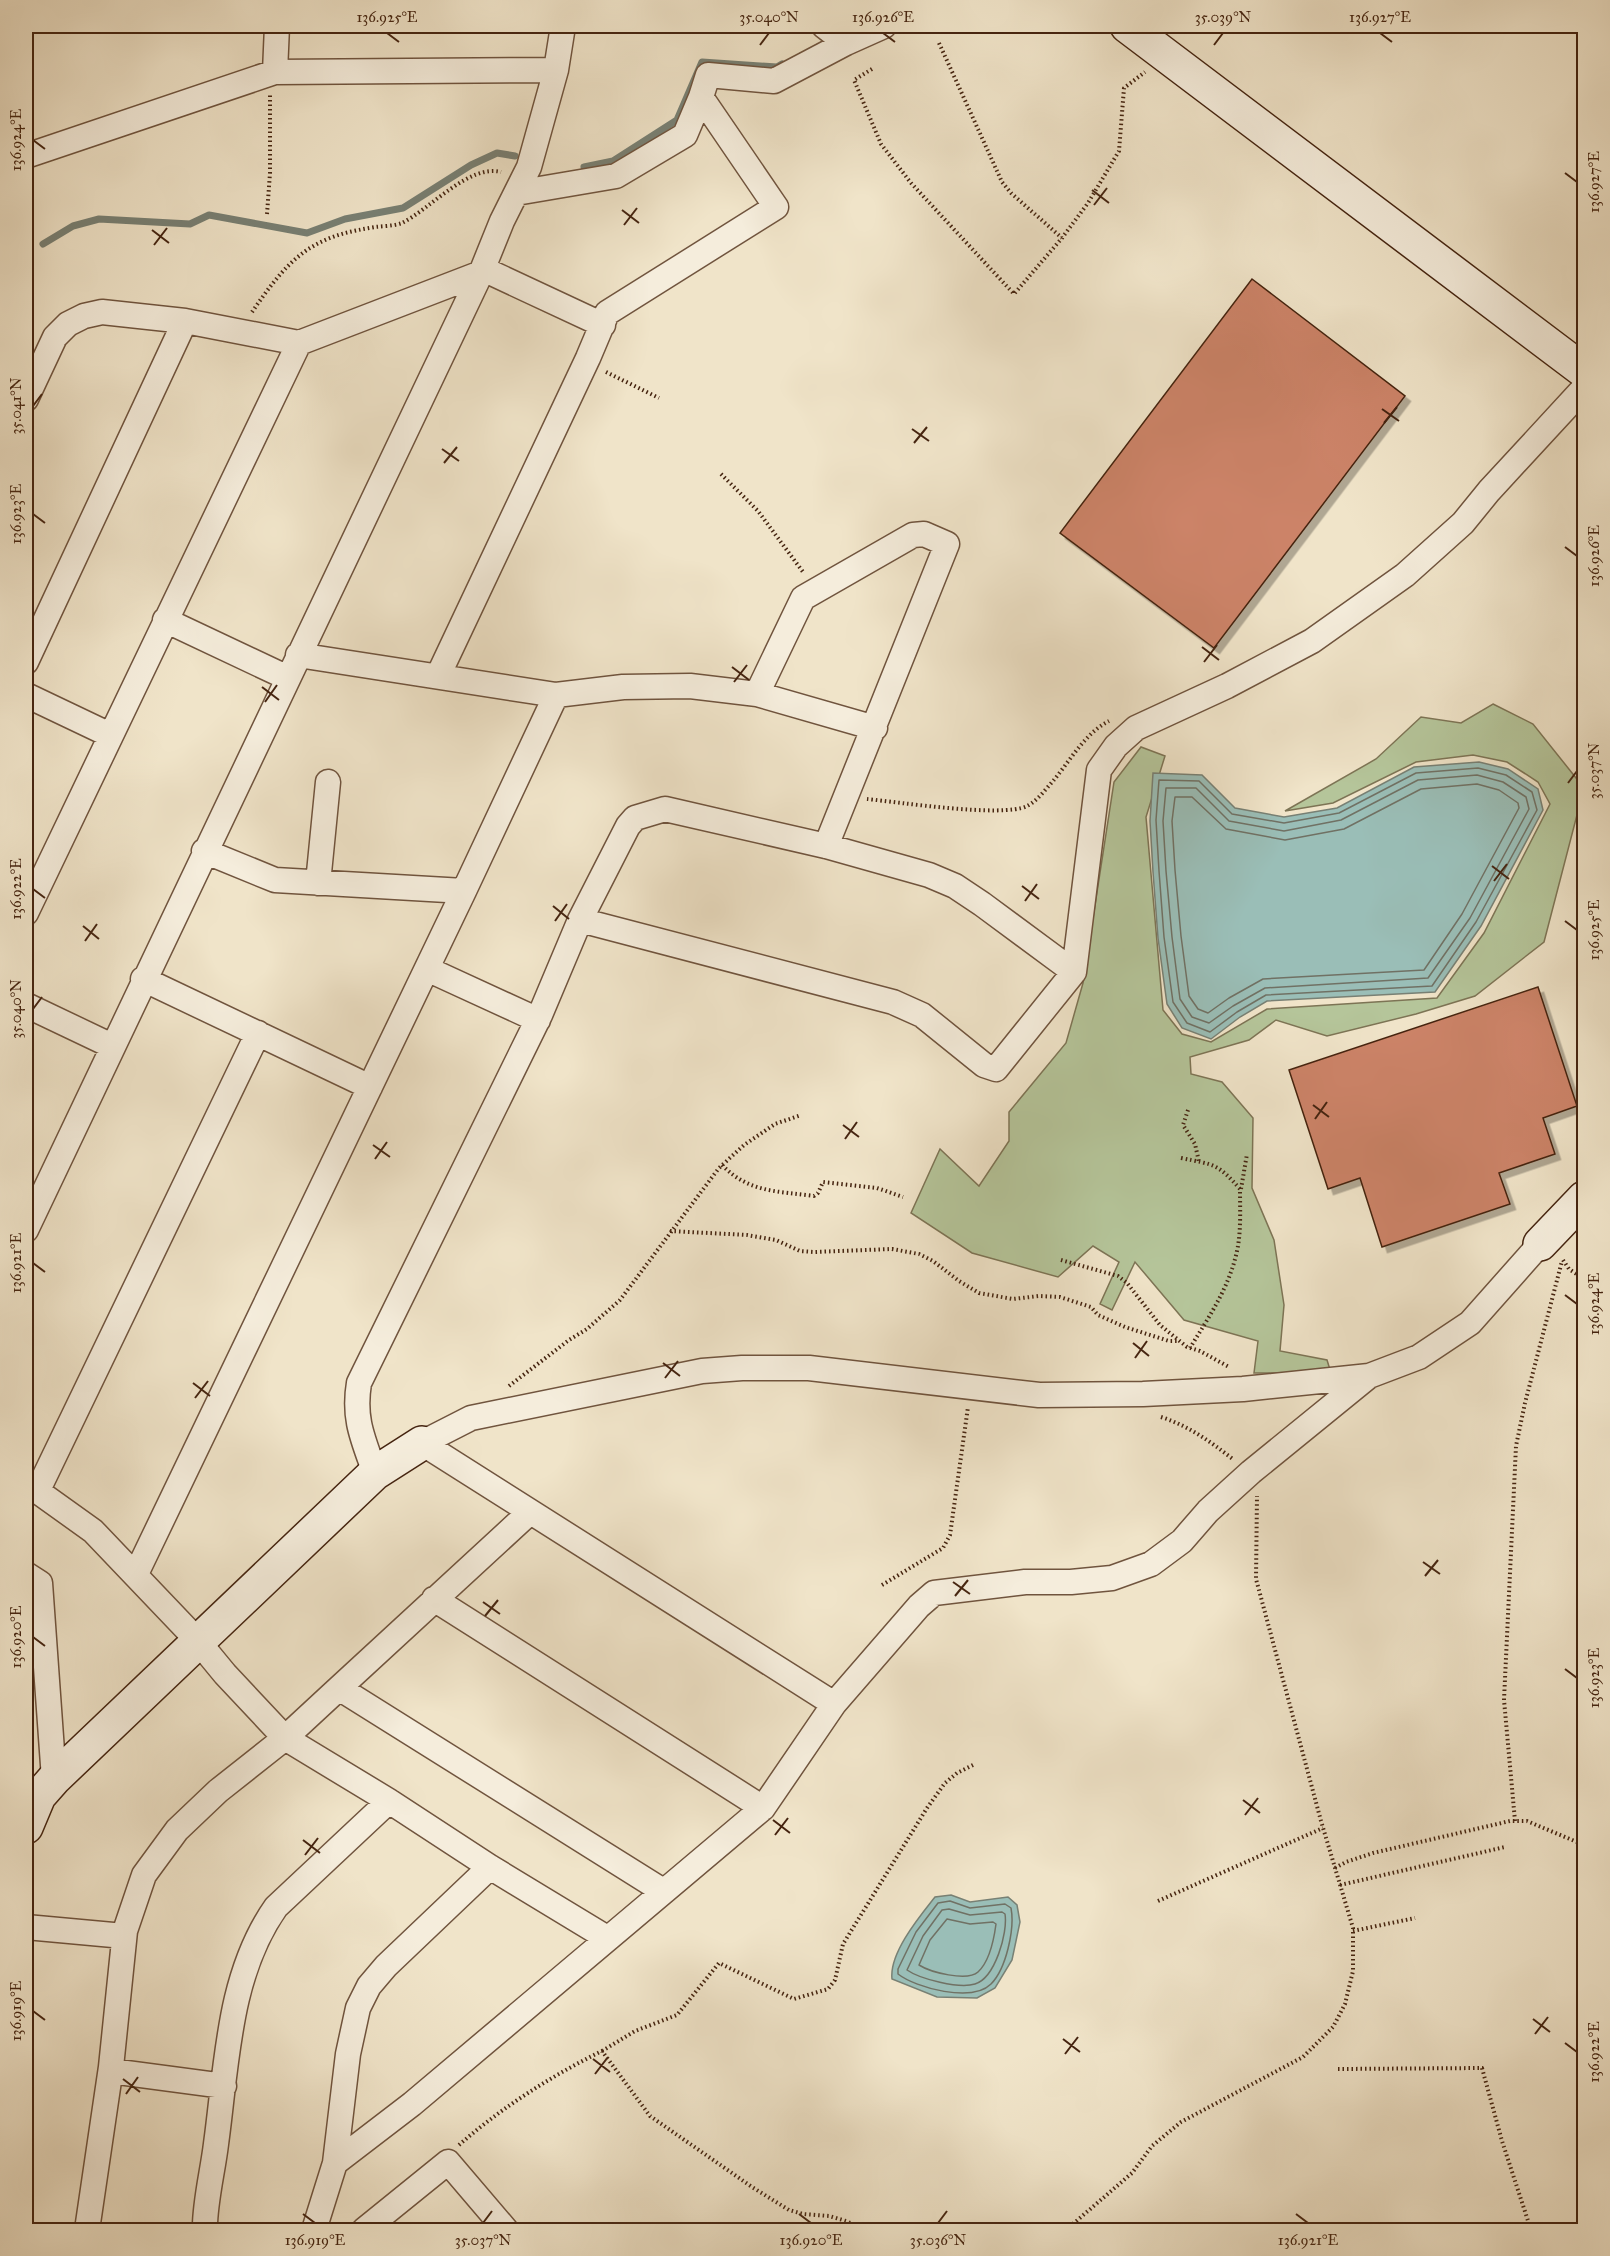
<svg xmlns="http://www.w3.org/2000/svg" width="1610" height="2256" font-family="'IM FELL Great Primer',serif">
<defs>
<filter id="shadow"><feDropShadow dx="5.5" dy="5.5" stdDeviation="0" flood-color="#0004"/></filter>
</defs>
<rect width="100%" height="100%" fill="#f0e4c9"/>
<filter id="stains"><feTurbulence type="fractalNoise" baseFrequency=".00333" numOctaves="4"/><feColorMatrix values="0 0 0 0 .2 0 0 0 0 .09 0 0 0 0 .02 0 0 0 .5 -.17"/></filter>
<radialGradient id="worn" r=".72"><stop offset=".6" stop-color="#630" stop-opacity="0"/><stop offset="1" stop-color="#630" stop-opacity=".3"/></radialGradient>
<!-- green -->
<path fill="#b5c59a" stroke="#7d7455" stroke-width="1.5" d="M1493,704L1533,724L1584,788L1544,942L1475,996L1416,1014L1327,1036L1276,1020L1249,1040L1190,1057L1191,1074L1222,1082L1253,1118L1252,1188L1274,1240L1284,1305L1280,1351L1327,1360L1331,1373H1254L1258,1341L1184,1320L1135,1262L1112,1310L1100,1304L1119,1262L1093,1246L1058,1277L972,1253L911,1213L940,1149L979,1186L1009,1141V1112L1066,1043L1083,983L1114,782L1141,747L1165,756L1146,817L1163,1010L1182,1034L1211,1042L1267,1009L1437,998L1484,933L1550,804L1538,782L1507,762L1473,755L1416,762L1333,803L1285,811L1376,759L1421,717L1461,723Z"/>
<!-- water -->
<path fill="#9abeb7" stroke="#788074" stroke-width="1.5" d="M1479,762L1508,769L1538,789L1543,810L1481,926L1435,992L1267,1001L1240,1017L1211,1039L1182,1028L1167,1004L1158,938L1153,872L1150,821L1153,773L1202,775L1235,808L1284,817L1337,808L1414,767Z
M951,1895L970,1902L1008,1897L1017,1905L1020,1922L1012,1960L995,1988L977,1998L937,1997L892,1979C889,1953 920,1916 935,1897Z"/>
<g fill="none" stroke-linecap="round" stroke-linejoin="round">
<!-- shore -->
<path stroke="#707164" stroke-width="1.5" d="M1478,768L1506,775L1532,792L1537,810L1476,922L1432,986L1266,995L1237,1012L1210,1032L1187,1023L1173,1002L1164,937L1159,871L1156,820L1159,780L1199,781L1232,814L1284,823L1339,813L1416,773Z
M1477,775L1503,782L1526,797L1529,809L1470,918L1428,978L1265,988L1233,1006L1209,1023L1192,1017L1180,999L1172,937L1166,871L1163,821L1166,788H1196L1229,821L1284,831L1341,820L1418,780Z
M1477,784L1499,790L1518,803L1519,808L1462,914L1424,970L1263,979L1229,998L1208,1013L1198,1009L1189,996L1181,936L1175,870L1172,821L1175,797H1192L1226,829L1285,840L1344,829L1421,789Z
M950,1901L970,1908L1005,1904L1011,1908C1015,1929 1006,1969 991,1984C972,2003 916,1988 898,1974V1969L916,1932L938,1903Z
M949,1909L970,1915L1002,1912L1005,1914C1008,1933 995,1978 975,1984C959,1989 920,1979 907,1970L923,1936L942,1910Z
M947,1919L970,1924L993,1922L996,1924C994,1939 990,1961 978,1972C967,1982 930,1972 919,1965L930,1940Z"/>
<!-- stream -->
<path stroke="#788074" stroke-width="7" d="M584,167L613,161L677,120L702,62L777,67L782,64
M43,244L73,226L99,219L190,224L209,215L307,233L345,219L403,208L471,165L497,153L515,156"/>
</g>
<!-- building -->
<path fill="#cc8367" stroke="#452410" stroke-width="1.5" filter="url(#shadow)" d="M1252,279L1405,396L1214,648L1060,533Z
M1538,987L1577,1106L1543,1118L1555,1154L1499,1173L1510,1204L1382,1247L1360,1178L1328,1189L1289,1070Z"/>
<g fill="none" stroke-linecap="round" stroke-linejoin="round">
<!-- street casing -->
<g stroke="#70543e" stroke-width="27">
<path id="street" d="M824,26L846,43L884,26
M275,72L277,26
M701,97L708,75L774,81L846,43
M26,156L275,72L556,70
M483,269L603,325
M26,399L55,337L68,324L84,316L102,312L185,321L299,343L481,273
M165,620L288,678
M298,655L556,695L623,687L690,686L757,694L803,598L913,535L924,534L947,544L826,846
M26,662L185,321
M438,676L588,358L607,313L776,207L701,97L685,135L616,176L516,193
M757,694L875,728
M26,695L110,735
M204,851L275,880L464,891
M318,883L328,782
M26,913L299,343
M580,920L893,1002L922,1015L984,1065L996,1069L1074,972L1099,770L1116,746L1136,728L1227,686L1312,641L1405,575L1463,523L1489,491L1584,388
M427,969L538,1020
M143,979L370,1087
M26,1005L112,1046
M26,1230L481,273L502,221L529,167L556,70L563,26
M375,1473C363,1439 353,1419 359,1383L540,1015L580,920L628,826L635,818L665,809L826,846L929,875L955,886L982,904L1074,972
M26,1483L93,1531L197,1640L225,1674L285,1738L389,1801L490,1867L607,1938
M38,1490L258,1033
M530,1512L339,1688L663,1891
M26,1574L40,1583L54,1779
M136,1574L464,891L556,695
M434,1599L763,1808
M834,1704L422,1443L471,1418L702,1371L742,1368H809L1039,1395L1143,1394L1243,1389L1369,1376L1419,1357L1470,1323L1540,1244
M26,1927L124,1936
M111,2071L224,2086
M335,2163L412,2104L763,1808L834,1704L919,1606L934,1593L1025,1582H1071L1112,1578L1151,1564L1182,1541L1208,1511L1251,1472L1369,1376
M87,2230L111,2067L125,1931L144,1875L177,1830L218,1791L285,1738L339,1688
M205,2230C204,2206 213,2170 216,2144C227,2064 228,1975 276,1907L389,1801
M314,2230L335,2163L348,2054L358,2008L369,1986L386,1966L490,1867
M364,2230L448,2162L506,2230"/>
</g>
<!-- secondary casing -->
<g stroke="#452410" stroke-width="36">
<path id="secondary" d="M1127,26L1584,371
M1540,1244L1584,1198
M26,1827L39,1796L54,1779L375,1473L422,1443"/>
</g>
<!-- path -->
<path stroke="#452410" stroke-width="4" stroke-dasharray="1.5 3" stroke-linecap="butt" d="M939,43L1002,182L1011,193L1062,238
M872,69L854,80L881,144L911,183L1014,294L1062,238L1088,203L1119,151L1124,88L1145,72
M267,214L270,173V95
M252,312C268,289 285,264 310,248C331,235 351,231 375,227C383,226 394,226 402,223C430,209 469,164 501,172
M606,372L659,398
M721,474L758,511L803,572
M867,799C898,802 1003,818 1027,806C1037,801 1045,790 1053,781C1070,761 1085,733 1109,721
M1188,1110L1183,1125L1195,1144L1199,1162
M1181,1158C1215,1165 1217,1163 1240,1189C1240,1208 1241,1228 1238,1246C1231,1285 1210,1315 1190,1348
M722,1165C749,1193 778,1191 814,1196L818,1193L823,1182L877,1188L903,1197
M1241,1189L1247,1154
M670,1231L747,1235L776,1240L800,1251L814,1252L892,1249L919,1254L933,1261L959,1281L979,1293L1013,1299L1039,1296L1060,1297L1091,1307L1098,1315L1125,1327L1169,1341H1179
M1061,1260L1118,1276L1127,1283L1160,1325L1187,1347L1200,1351L1229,1367
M1563,1260L1569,1269L1584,1279
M509,1386L569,1340L587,1329L620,1300L719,1168L744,1145L775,1124L801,1115
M1161,1417C1189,1426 1211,1442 1234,1460
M882,1585L943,1548L950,1535L968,1407
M1515,1821L1504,1700L1516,1446L1525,1403L1562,1261
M1335,1868L1346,1862L1373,1853L1510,1821H1527L1584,1845
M1340,1885L1505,1847
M1158,1901L1323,1828
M1353,1931L1415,1918
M602,2051L635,2031L677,2015L719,1963L794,1999L828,1989L835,1980L843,1944L927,1808L945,1783L957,1773L973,1765
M1338,2069L1482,2068L1502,2141L1531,2230
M459,2145C501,2108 551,2076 602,2051L650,2116L752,2187L789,2210L803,2214L829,2216L846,2221L865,2230
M1066,2230L1132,2173L1152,2146L1181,2122L1303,2057L1333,2027L1345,2004L1353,1971V1928L1321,1821L1256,1579L1257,1496"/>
<!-- street -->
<use href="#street" stroke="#f5eddc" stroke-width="24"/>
<!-- secondary -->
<use href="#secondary" stroke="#f5eddc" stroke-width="33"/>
</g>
<!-- ticks -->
<path fill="none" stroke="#452410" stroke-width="2" d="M387,33L399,42M883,33L895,42M1380,33L1392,42M760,45L769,33M1214,45L1223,33M33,140L45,149M1565,173L1577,182M1092,190L1109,203M1094,205L1107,188M622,210L639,223M624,225L637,208M152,230L169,243M154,245L167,228M33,406L42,394M1382,409L1399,421M1384,423L1397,407M912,429L929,441M914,443L927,427M442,449L459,461M444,463L457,447M33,514L45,523M1565,547L1577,556M1202,647L1219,660M1204,662L1217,645M732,667L749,680M734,682L747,665M262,687L279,700M265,702L277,685M1568,783L1577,771M1492,866L1509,879M1494,881L1507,864M1022,886L1039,899M33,889L45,898M1025,901L1037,884M553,906L569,919M555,921L567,904M1565,921L1577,930M83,926L99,939M85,941L97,924M33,1009L42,997M1313,1105L1329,1117M1315,1119L1327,1102M843,1125L859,1137M845,1139L857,1122M373,1145L390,1157M375,1159L387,1142M33,1263L45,1272M1565,1295L1577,1304M1133,1343L1149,1356M1135,1358L1147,1341M663,1363L680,1376M665,1378L678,1361M193,1383L210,1396M195,1398L208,1381M1423,1562L1440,1574M1425,1576L1438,1560M953,1582L970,1594M955,1596L968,1580M483,1602L500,1614M485,1616L498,1600M33,1637L45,1646M1565,1669L1577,1678M1243,1800L1260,1813M1245,1815L1258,1798M773,1820L790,1833M775,1835L788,1818M303,1840L320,1853M305,1855L318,1838M33,2011L45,2020M1533,2019L1550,2032M1535,2034L1548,2017M1063,2039L1080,2052M1565,2043L1577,2052M1065,2054L1078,2037M593,2059L610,2072M595,2074L608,2057M123,2079L140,2092M126,2094L138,2077M303,2214L315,2223M799,2214L811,2223M1296,2214L1308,2223M483,2223L492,2211M938,2223L947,2211"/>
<!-- margin -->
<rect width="1610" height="2256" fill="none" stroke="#f0e4c9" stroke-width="66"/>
<rect x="33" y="33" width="1544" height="2190" fill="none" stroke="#452410" stroke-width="2"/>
<g font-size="15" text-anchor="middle" fill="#452410">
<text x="387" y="22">136.925°E</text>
<text x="769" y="22">35.040°N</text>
<text x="883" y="22">136.926°E</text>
<text x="1223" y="22">35.039°N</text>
<text x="1380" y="22">136.927°E</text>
<text transform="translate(16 140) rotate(-90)" y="5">136.924°E</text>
<text transform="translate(1594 182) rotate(-90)" y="5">136.927°E</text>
<text transform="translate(16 406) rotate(-90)" y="5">35.041°N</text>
<text transform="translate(16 514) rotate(-90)" y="5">136.923°E</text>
<text transform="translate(1594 556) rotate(-90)" y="5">136.926°E</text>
<text transform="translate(1594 771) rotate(-90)" y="5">35.037°N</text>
<text transform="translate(16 889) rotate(-90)" y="5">136.922°E</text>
<text transform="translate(1594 930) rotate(-90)" y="5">136.925°E</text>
<text transform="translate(16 1009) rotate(-90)" y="5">35.040°N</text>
<text transform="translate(16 1263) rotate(-90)" y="5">136.921°E</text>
<text transform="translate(1594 1304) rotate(-90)" y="5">136.924°E</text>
<text transform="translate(16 1637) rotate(-90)" y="5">136.920°E</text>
<text transform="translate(1594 1678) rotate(-90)" y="5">136.923°E</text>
<text transform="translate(16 2011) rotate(-90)" y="5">136.919°E</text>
<text transform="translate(1594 2052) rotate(-90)" y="5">136.922°E</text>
<text x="315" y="2245">136.919°E</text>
<text x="483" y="2245">35.037°N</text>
<text x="811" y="2245">136.920°E</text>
<text x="938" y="2245">35.036°N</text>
<text x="1308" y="2245">136.921°E</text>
</g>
<rect width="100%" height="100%" filter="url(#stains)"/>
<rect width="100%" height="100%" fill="url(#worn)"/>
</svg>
